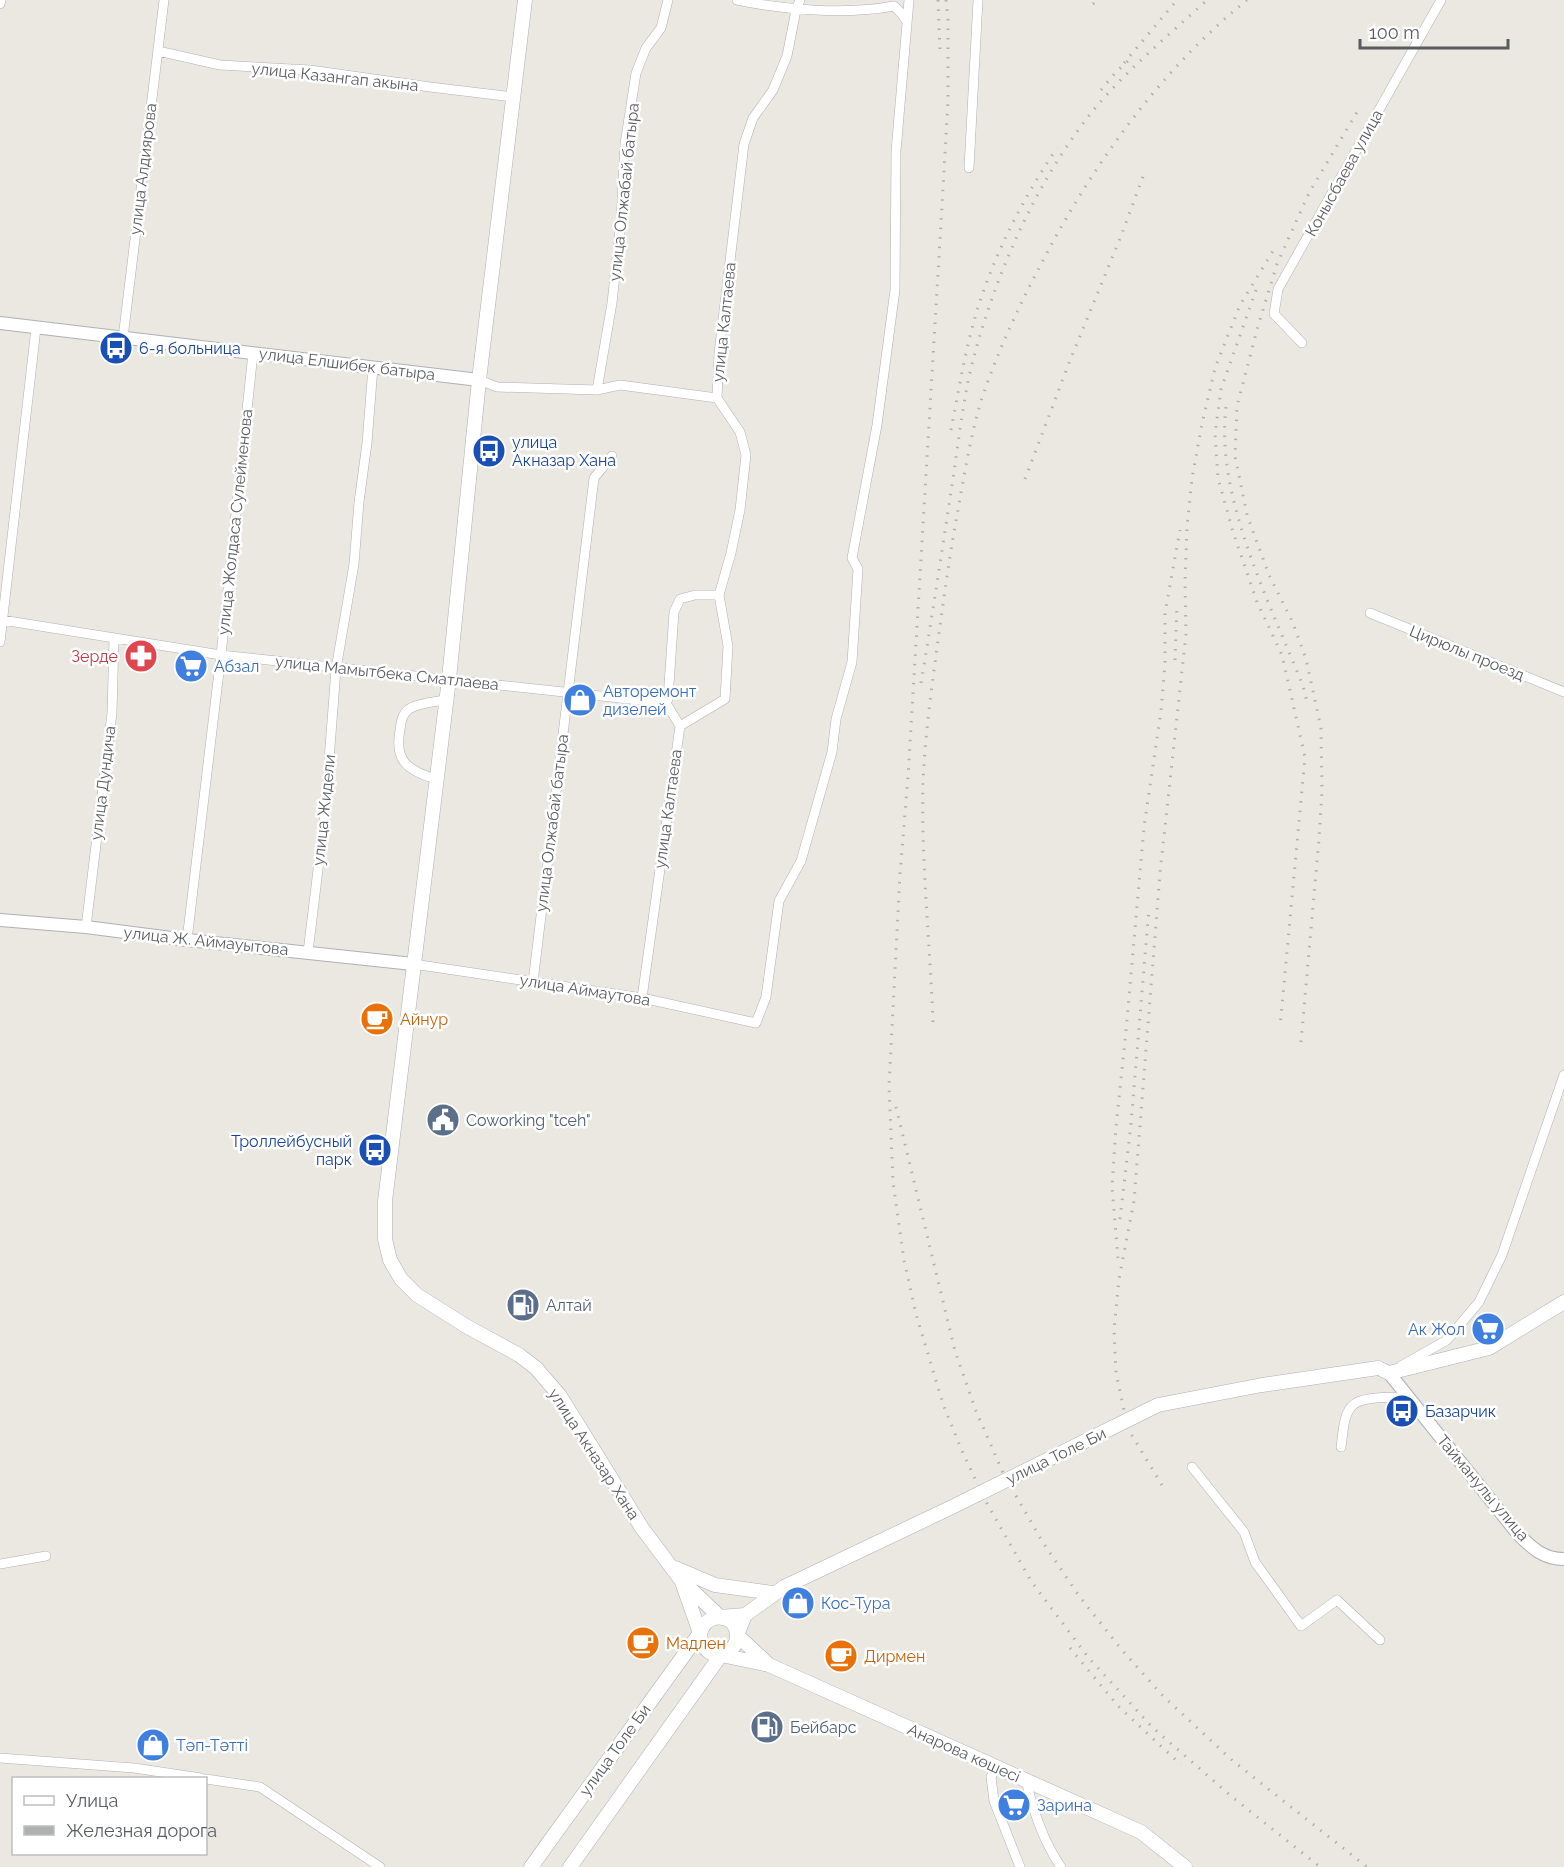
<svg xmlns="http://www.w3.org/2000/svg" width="1564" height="1867" font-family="Raleway,sans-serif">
<rect width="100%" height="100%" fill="#eae8e1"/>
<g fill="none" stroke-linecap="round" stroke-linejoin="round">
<!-- minor casing -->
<g stroke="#aeb1b4" stroke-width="10">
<path id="minor" d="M737,0C784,10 846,15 894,6L902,14L907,22
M0,4L1,0
M158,51L220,65L310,70L430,87L513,97
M969,168L978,0
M123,338L164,0
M1302,343L1274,314L1278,289L1441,0
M479,380L497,387L597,390L620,385L717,398
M597,390L612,303L621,220L625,144L636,73L646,48L661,28L668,0
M1370,613L1564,692
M2,620L221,655L666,703
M0,642L36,328
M680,726L725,699L728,646L719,595
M436,779C408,771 394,761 400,730C401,722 402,714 409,709C418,703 434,702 445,700
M86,927L112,713L114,639
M187,940L221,655L253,353
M308,952L325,812L336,669L354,564L359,502L367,443L373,367
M413,964L642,998L756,1023L766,997L779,901L801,861L832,752L836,719L852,662L858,569L852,558L877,425L895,290L896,151L909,0
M533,982L594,478L612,456
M642,998L680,726L666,703L668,699L674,612L680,599L695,595H719L731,553L740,510L746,455L740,432L717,398L719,353L744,144L753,118L773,90L787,56L796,10L800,0
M1401,1366L1447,1340L1479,1302L1502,1255L1564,1075
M1341,1447C1343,1435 1343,1415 1352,1406C1362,1395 1395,1398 1409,1397
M1192,1467L1244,1532L1255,1562L1301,1626L1337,1600L1380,1640
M0,1564L46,1556
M0,1758L134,1768L201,1778
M996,1767L991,1777L994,1801L1020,1867
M206,1779L260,1787L380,1867
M1026,1780C1033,1811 1043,1841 1061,1867"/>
</g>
<!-- tertiary casing -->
<g stroke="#aeb1b4" stroke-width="14">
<path id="tertiary" d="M0,323L479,380
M0,920L86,927L187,940L413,964
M1389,1373L1518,1534C1532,1548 1543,1559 1564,1559"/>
</g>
<!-- secondary casing -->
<g stroke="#adb0b4" stroke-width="15">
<path id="secondary" d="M525,0L479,380L449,679L385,1201V1239L390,1260L401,1279L417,1295L466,1326L519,1355L536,1368L560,1396L642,1528L681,1580L720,1617L745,1615
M1378,1368L1389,1373L1489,1348L1564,1302
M675,1568L715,1585L773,1593
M768,1664L737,1635L745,1615L784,1587
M531,1867L700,1633C705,1618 719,1613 732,1622C753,1652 702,1671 700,1633L682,1582
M570,1867L721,1655L769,1665L1141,1832L1185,1867"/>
</g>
<!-- minor -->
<use href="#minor" stroke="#fff" stroke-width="9"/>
<!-- tertiary -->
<use href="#tertiary" stroke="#fff" stroke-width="12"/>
<!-- secondary -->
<use href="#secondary" stroke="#fff" stroke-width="14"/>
<!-- rail -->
<path stroke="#afb0b0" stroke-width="3" stroke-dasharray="1.5 8" stroke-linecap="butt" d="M938,0L940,52
M946,0L948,19V101L941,223L908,777L900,874L889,1086L893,1182L904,1260L916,1314L943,1404L962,1451L985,1500L1031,1581L1088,1657L1152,1727L1231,1796L1320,1867
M1093,4L1098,0
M1124,63L1177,0
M1101,90L1116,72L1131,58
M1256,290L1221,389L1215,434L1218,478L1233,532L1257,602L1282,655L1305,757L1280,1027
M1226,407C1215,497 1270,603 1303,686L1307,702
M951,430C959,388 966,345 979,304C997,249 1025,195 1057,148
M1025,479L1069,363L1121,236L1144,174
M1175,660L1177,606
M921,683C932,617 942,551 952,485C958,446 962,407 971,368C994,277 1036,180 1096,107C1129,68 1169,35 1207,0
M933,1022C930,942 921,862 923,782C925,737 931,692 937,648C943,604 949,559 957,515C964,477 970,438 981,401C996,356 1015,314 1037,272C1089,170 1157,73 1247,0
M1301,1042L1319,839L1322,791L1321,728L1306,659L1293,623L1269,575L1247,515L1235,456L1237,406L1258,326L1277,264L1309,193L1360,107
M896,1107L955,1351L976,1411L1004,1475L1042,1541L1079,1596L1122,1650L1163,1696L1233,1761L1367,1867
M1120,1219L1131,1124L1149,908
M1118,1258L1112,1187L1116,1127L1126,1031L1144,827L1161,711L1165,664V613L1180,530
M1162,1485L1128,1429L1116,1373L1114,1330L1119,1279L1134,1201L1160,873L1186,634L1185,581L1187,527L1192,478L1202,424L1215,368L1240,305L1273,251
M1070,1648L1118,1706L1181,1765"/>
<!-- secondary-bridge casing -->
<g stroke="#adb0b4" stroke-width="15" stroke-linecap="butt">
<path id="secondary-bridge" d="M784,1587L952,1507L1158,1405L1262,1385L1378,1368"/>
</g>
<!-- secondary-bridge -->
<use href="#secondary-bridge" stroke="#fff" stroke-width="14"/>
</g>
<!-- icons -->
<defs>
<g id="bus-disc" transform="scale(1.725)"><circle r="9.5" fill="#1a4fb4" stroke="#fff"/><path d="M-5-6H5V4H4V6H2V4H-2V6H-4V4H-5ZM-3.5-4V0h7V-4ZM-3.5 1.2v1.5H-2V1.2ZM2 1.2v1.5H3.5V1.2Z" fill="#fff"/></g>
<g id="pharmacy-disc" transform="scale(1.725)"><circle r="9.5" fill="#e0444e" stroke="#fff"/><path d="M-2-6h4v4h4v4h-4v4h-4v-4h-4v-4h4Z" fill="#fff"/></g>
<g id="supermarket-disc" transform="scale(1.725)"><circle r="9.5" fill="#3f7fe0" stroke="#fff"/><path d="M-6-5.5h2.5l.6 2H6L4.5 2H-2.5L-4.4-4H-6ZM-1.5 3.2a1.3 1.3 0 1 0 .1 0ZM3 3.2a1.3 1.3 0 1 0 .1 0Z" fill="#fff"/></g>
<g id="shop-disc" transform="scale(1.725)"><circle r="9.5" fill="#3f7fe0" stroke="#fff"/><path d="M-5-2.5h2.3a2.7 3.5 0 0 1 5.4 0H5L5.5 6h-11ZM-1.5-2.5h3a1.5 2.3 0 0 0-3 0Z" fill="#fff"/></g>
<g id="cafe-disc" transform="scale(1.725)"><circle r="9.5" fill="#e8710a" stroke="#fff"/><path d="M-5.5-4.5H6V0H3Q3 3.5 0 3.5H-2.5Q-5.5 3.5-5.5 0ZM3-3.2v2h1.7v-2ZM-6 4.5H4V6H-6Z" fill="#fff"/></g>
<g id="civic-disc" transform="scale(1.725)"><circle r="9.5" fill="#5c6f8a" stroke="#fff"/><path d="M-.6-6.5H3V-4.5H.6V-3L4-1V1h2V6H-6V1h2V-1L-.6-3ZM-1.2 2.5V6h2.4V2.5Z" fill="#fff"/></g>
<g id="fuel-disc" transform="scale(1.725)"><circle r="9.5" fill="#5c6f8a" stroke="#fff"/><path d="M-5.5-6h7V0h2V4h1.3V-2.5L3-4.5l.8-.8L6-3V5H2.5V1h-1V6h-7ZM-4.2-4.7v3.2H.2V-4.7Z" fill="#fff"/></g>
</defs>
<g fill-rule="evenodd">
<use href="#bus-disc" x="116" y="348"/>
<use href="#bus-disc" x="489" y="451"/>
<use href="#pharmacy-disc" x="141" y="656"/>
<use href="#supermarket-disc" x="191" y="666"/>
<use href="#shop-disc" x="580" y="700"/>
<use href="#cafe-disc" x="377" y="1019"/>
<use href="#civic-disc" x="443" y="1120"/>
<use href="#bus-disc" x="375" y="1150"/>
<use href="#fuel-disc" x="523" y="1305"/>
<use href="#supermarket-disc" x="1488" y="1329"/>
<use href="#bus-disc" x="1402" y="1411"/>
<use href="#shop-disc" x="798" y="1603"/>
<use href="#cafe-disc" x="643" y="1643"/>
<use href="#cafe-disc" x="841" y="1656"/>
<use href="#fuel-disc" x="767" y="1727"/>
<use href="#shop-disc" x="153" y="1745"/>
<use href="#supermarket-disc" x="1014" y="1805"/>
</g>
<g text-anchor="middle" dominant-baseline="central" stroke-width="5" stroke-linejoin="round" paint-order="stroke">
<!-- street labels -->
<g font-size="16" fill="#595c5f" stroke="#fff">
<text transform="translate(335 77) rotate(6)">улица Казангап акына</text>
<text transform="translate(143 169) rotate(-83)">улица Алдиярова</text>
<text transform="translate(1344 173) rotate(-61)">Конысбаева улица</text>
<text transform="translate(624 192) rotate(-84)">улица Олжабай батыра</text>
<text transform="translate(724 322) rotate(-84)">улица Калтаева</text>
<text transform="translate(347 364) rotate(7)">улица Елшибек батыра</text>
<text transform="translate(235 522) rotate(-84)">улица Жолдаса Сулейменова</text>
<text transform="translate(1467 653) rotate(22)">Цирюлы проезд</text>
<text transform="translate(387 673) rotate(6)">улица Мамытбека Сматлаева</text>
<text transform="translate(103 783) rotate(-83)">улица Дундича</text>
<text transform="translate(668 809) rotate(-82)">улица Калтаева</text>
<text transform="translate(324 810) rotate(-84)">улица Жидели</text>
<text transform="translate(552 823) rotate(-83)">улица Олжабай батыра</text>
<text transform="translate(206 941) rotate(6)">улица Ж. Аймауытова</text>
<text transform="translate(585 990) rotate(9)">улица Аймаутова</text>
<text transform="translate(594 1454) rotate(57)">улица Акназар Хана</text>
<text transform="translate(1056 1456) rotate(-26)">улица Толе Би</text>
<text transform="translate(1483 1488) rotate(50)">Тайманулы улица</text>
<text transform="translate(615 1750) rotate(-54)">улица Толе Би</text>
<text transform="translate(964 1753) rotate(24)">Анарова көшесі</text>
</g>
<!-- transit labels -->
<g font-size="16" fill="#164399" stroke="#fff" text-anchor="start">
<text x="139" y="348">6-я больница</text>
<text x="512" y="442">улица<tspan x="512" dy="18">Акназар Хана</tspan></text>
<text x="352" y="1141" text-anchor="end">Троллейбусный<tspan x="352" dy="18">парк</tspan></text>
<text x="1425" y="1411">Базарчик</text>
</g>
<!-- health labels -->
<g font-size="16" fill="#be3a42" stroke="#fff" text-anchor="end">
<text x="118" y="656">Зерде</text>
</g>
<!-- shop labels -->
<g font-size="16" fill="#366cbe" stroke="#fff" text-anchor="start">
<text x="214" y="666">Абзал</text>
<text x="603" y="691">Авторемонт<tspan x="603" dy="18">дизелей</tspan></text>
<text x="1465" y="1329" text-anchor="end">Ак Жол</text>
<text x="821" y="1603">Кос-Тура</text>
<text x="176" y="1745">Тәп-Тәтті</text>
<text x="1037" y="1805">Зарина</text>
</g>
<!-- food labels -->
<g font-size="16" fill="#c56008" stroke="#fff" text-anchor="start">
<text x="400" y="1019">Айнур</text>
<text x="666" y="1643">Мадлен</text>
<text x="864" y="1656">Дирмен</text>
</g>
<!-- service labels -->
<g font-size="16" fill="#4e5e75" stroke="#fff" text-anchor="start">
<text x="466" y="1120">Coworking "tceh"</text>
<text x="546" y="1305">Алтай</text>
<text x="790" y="1727">Бейбарс</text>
</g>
</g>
<!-- legend -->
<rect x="12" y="1777" width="195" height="78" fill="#ffffff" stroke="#bdbebf" stroke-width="1.5"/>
<rect x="24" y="1796" width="30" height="9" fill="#ffffff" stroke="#bdbebf" stroke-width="1.5"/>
<text x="66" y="1807" font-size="18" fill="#595c5f">Улица</text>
<rect x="24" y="1826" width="30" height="9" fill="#afb0b0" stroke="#bdbebf" stroke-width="1.5"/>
<text x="66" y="1837" font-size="18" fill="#595c5f">Железная дорога</text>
<!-- scale -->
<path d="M1360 39v9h148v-9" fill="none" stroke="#595c5f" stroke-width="3"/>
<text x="1369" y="39" font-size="18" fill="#595c5f" stroke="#ffffff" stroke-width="4.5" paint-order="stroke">100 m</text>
</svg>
